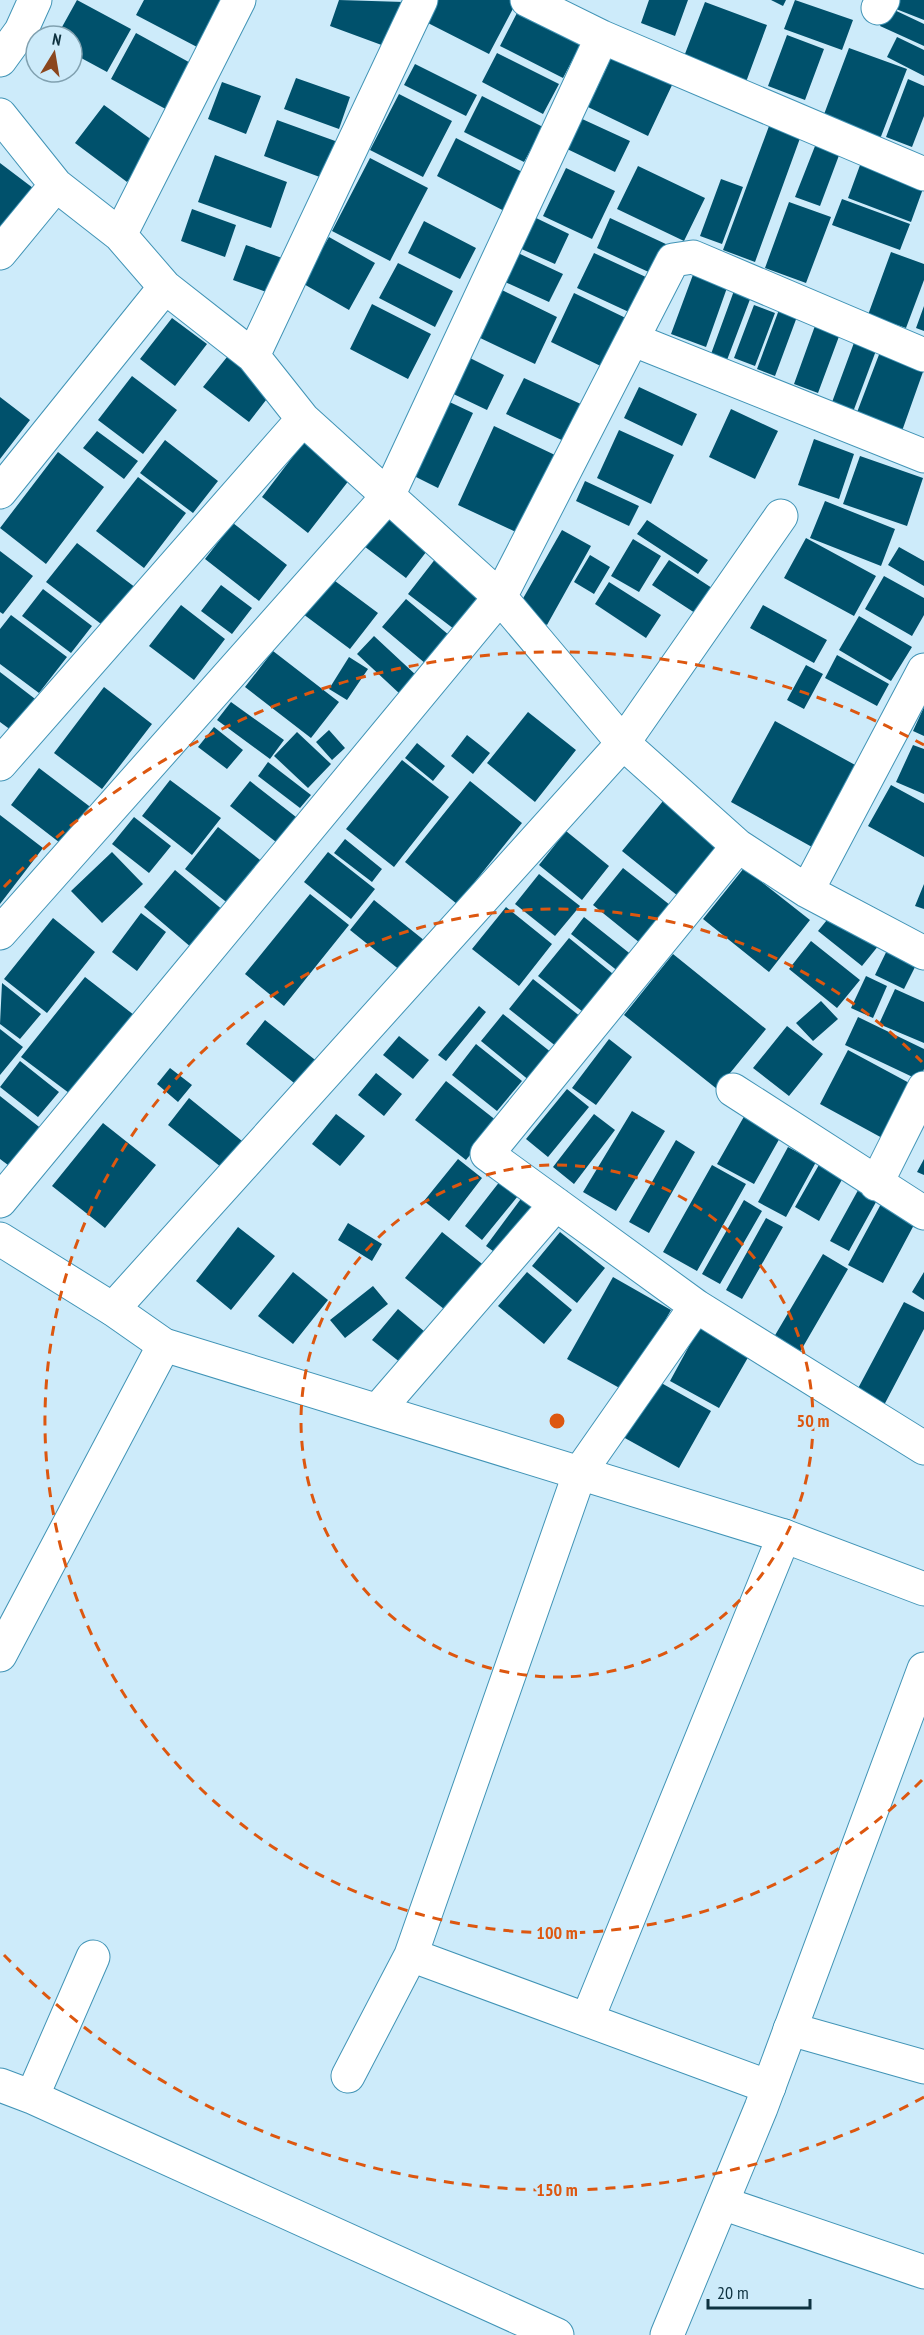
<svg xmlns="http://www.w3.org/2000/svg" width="924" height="2335" font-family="'PT Sans Narrow',sans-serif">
<rect width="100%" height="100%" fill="#cdebfa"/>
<!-- building -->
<path fill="#00516c" d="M77,0L131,29L107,72L72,53V36H57Z
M144,0H223L197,47L136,15Z
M339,0L404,2L387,47L330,26Z
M435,0H511L516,3L489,54L424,21Z
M649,0H688L675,36L641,23Z
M771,0H786L783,6Z
M795,0L853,20L842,50L784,29Z
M900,0H924V20L896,9Z
M705,2L767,25L746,82L683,59Z
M888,7L924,24V46L880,26Z
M517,13L580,45L563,78L500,46Z
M136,33L196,66L171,112L111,79Z
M787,35L824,49L805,100L768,86Z
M897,37L924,50V76L887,57Z
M849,48L907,69L880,139L823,117Z
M497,53L559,84L543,114L482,82Z
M613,54L673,83L648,136L588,107Z
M415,64L477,95L466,116L404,85Z
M296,78L350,97L339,129L284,109Z
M908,79L924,86V116L912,147L886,137Z
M222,82L261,96L246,134L208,119Z
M399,94L452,121L423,177L370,150Z
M482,96L543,127L524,162L464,132Z
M104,105L156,143L127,182L75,143Z
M580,118L630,141L615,172L565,148Z
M772,118L803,130L755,262L723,250Z
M277,120L338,142L325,179L264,156Z
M456,138L532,177L512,215L437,176Z
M817,141L841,150L820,206L795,197Z
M215,155L287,182L271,228L198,202Z
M863,157L924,186L911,222L848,198Z
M370,158L428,188L390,261L332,231Z
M0,163L33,188L0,232Z
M638,166L705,198L684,241L617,209Z
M566,168L615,191L592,239L543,216Z
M721,179L743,187L722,244L700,236Z
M842,199L910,224L900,250L832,225Z
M789,202L831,217L806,283L765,268Z
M192,209L236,225L225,257L181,241Z
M532,216L569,234L555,264L517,247Z
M610,218L668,245L655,275L597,248Z
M424,221L476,248L460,279L408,253Z
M329,237L375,263L349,310L302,283Z
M246,245L282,258L269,293L233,280Z
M891,252L924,264V280L906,328L868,315Z
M518,253L563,274L549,302L505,282Z
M594,253L648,278L631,313L577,288Z
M398,263L453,291L435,327L379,298Z
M694,272L728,285L706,347L671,334Z
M498,288L557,317L535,364L476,336Z
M735,288L752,294L727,360L711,354Z
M574,293L634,322L611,371L551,342Z
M372,304L431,334L408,379L350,349Z
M754,305L775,313L755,366L734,358Z
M924,306V331L916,328Z
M780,307L798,314L775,376L757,369Z
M172,318L207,344L175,386L140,359Z
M816,323L841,331L818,393L794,384Z
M855,340L877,348L853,412L831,405Z
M231,352L277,386L249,422L203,387Z
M880,352L924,369L902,431L856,415Z
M462,354L504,375L487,410L445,390Z
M132,376L177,410L143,454L98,420Z
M524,378L583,405L566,442L506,414Z
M639,387L697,414L682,446L624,418Z
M0,397L30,420L0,459Z
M441,398L473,413L438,488L406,472Z
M731,409L778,431L755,479L709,457Z
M494,426L555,455L518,533L458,505Z
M619,430L674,455L651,504L597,478Z
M97,431L138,461L124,479L83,448Z
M310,434L357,470L308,533L262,497Z
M814,439L854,454L839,499L798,485Z
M165,440L218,481L193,513L140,473Z
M58,452L104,487L46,564L0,528Z
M860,456L923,478L907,526L843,504Z
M138,477L186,513L144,568L96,531Z
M585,481L639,506L629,526L576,501Z
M825,501L895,529L881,566L810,538Z
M380,509L430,547L406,578L356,540Z
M647,520L708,560L698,574L637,534Z
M233,523L287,565L259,601L205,559Z
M562,530L591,546L547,625L517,609Z
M806,538L876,576L854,616L784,578Z
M633,539L661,556L639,592L611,576Z
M77,543L136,588L105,627L46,582Z
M899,547L924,561V586L888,565Z
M0,551L33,576L3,614L0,612Z
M590,555L610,567L594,594L574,582Z
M436,558L482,593L454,629L408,594Z
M669,560L712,588L695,613L652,585Z
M327,575L378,613L350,649L299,611Z
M884,576L924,598V615L912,636L865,609Z
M609,582L661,615L646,638L595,604Z
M221,585L252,608L232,634L201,611Z
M43,589L92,626L71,653L22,616Z
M406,599L456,641L432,669L382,627Z
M181,605L225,639L194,680L149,646Z
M763,605L827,640L814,663L750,628Z
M11,615L67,657L39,693L0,664V629Z
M859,616L912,647L891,681L839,650Z
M374,636L417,676L400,694L357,654Z
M273,651L339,702L311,738L245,687Z
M837,655L889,684L877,706L825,678Z
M349,657L368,669L347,700L329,689Z
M806,665L823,674L804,709L787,700Z
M0,672L43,705L19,736L0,722Z
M104,687L152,724L102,789L54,753Z
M231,702L284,740L270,759L217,720Z
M924,707V736L913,731Z
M528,712L576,750L535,802L487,763Z
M775,721L857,766L812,847L731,802Z
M214,727L243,750L227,769L198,747Z
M329,730L345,748L332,760L316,742Z
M297,732L331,764L308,788L274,756Z
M467,735L490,753L473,774L451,756Z
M417,743L445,766L433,781L405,758Z
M913,745L924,749V794L896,782Z
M402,760L449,797L394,867L346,829Z
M268,762L311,795L300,808L258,776Z
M39,768L93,809L64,846L11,805Z
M170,780L221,818L192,855L142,816Z
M250,781L305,824L285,849L230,806Z
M470,781L522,823L457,904L405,862Z
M891,785L924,803V857L868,826Z
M663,801L719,845L678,896L622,851Z
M0,815L43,848L0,904Z
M134,817L171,846L149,873L112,844Z
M218,827L269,867L235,909L185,869Z
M566,831L609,866L582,900L539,865Z
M345,839L382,869L372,882L334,853Z
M112,852L143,884L102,923L71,891Z
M328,852L375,889L351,919L304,882Z
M623,868L670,905L640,943L593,905Z
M744,868L810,920L769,972L703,919Z
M175,870L224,911L192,948L144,907Z
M539,874L580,906L555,936L515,904Z
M924,884V909L915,906Z
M310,894L349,925L284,1006L245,974Z
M374,900L425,941L401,971L350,930Z
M506,907L552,944L519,986L472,949Z
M835,910L879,945L862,966L818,931Z
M141,913L166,932L137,971L112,952Z
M584,917L633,956L619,972L571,934Z
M53,918L95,952L47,1013L4,979Z
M569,938L618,978L588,1016L538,976Z
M892,940L921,955L904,989L875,975Z
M811,941L860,980L837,1008L789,969Z
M673,954L766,1029L717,1089L624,1015Z
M866,976L887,986L873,1018L851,1008Z
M85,977L134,1015L69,1093L21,1057Z
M533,979L581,1017L557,1047L509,1009Z
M2,983L41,1014L20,1039L0,1024Z
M895,989L924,1002V1043L879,1024Z
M821,1001L838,1019L813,1041L796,1023Z
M479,1006L486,1012L446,1061L438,1055Z
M503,1014L552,1053L530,1081L481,1041Z
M858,1017L924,1049V1069L919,1080L845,1045Z
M265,1020L319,1063L299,1087L246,1044Z
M787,1026L823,1054L789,1096L753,1068Z
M0,1029L23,1047L0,1075Z
M399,1036L429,1060L413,1079L383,1055Z
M609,1039L632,1057L596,1105L572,1088Z
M476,1044L522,1081L497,1111L452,1075Z
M848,1050L913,1085L884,1139L820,1104Z
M20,1061L59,1092L38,1117L0,1087Z
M170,1068L192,1085L178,1102L157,1084Z
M376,1073L402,1094L384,1116L358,1095Z
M446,1081L497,1121L466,1160L415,1120Z
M567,1089L589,1107L548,1157L526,1139Z
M0,1096L43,1130L12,1168L0,1159Z
M189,1098L242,1141L221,1167L168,1125Z
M750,1106L786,1127L754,1184L717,1164Z
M632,1111L665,1131L616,1211L583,1192Z
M336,1114L365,1136L340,1166L312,1144Z
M594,1114L615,1130L574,1184L553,1167Z
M103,1123L156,1165L105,1228L52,1186Z
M676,1140L695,1152L649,1233L629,1222Z
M788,1147L816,1162L786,1217L758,1202Z
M458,1159L482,1178L449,1221L424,1201Z
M924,1159V1175L917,1172Z
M820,1163L844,1176L819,1221L795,1207Z
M712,1165L746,1184L697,1271L663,1252Z
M504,1176L522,1191L482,1240L465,1226Z
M862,1183L881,1193L849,1251L830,1241Z
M526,1192L546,1206L504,1259L486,1246Z
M744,1200L762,1211L720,1284L702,1274Z
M881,1204L915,1223L883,1283L848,1265Z
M766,1218L783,1227L742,1299L726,1290Z
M348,1223L382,1244L372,1261L338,1240Z
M238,1227L275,1256L231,1310L196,1281Z
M442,1232L486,1267L449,1313L405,1278Z
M560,1232L605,1268L577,1303L532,1266Z
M823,1254L848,1269L800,1352L774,1337Z
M293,1272L328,1300L293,1344L258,1316Z
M527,1272L572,1310L544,1344L498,1306Z
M924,1272V1300L912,1292Z
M613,1277L671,1310L625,1391L567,1359Z
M373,1286L388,1304L345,1338L330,1320Z
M904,1302L924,1312V1329L882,1409L855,1394Z
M398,1309L425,1332L401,1363L372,1340Z
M700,1326L750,1354L719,1408L670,1381Z
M656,1380L711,1411L679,1468L623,1437Z"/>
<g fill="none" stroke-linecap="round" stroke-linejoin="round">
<!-- street casing -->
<g stroke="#4194b6" stroke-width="35">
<path id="street" d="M527,0L602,37L924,174
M878,8L883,0
M0,60L21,31L35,0
M0,115L56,185L120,235L165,287L253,356L303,419L500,597L623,743L738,846L807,891L924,953
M120,235L239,0
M0,253L56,185
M634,340L924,456
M253,356L421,0
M0,492L165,287
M0,764L303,419
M807,891L924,670
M0,933L388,496L602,37
M733,1090L924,1213
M876,1184L924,1088
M0,1201L500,597L673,260L693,257L924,355
M696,1306L924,1448
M113,1309L623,743L781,516
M378,1410L556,1204
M0,1655L164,1345
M411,1955L769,2087
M587,2020L784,1536
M790,2029L924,2067
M348,2076L411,1955L580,1472L696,1306L487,1154L738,846
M0,2085L32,2097L93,1957
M32,2097L557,2335
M722,2203L924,2272"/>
</g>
<!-- secondary casing -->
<g stroke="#4194b6" stroke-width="35">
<path id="secondary" d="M0,1239L114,1310L164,1345L784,1536L924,1589
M667,2335L761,2108L924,1669"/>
</g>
<!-- street -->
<use href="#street" stroke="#fff" stroke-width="33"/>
<!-- secondary -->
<use href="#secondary" stroke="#fff" stroke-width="33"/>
</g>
<!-- distance rings -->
<g fill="none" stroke="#dd570f" stroke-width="3" stroke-dasharray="10 8">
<circle cx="557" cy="1421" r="256"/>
<path d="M922 1780A512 512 0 1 1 922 1062"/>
<path d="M924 2097A769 769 0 0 1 4 1955M4 887A769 769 0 0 1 924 745"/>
</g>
<circle cx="557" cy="1421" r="9" fill="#dd570f" stroke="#cdebfa" stroke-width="3"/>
<g font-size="18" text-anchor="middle" font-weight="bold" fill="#dd570f" stroke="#cdebfa" stroke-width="6" stroke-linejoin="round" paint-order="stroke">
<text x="813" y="1427">50 m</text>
<text x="557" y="1939">100 m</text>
<text x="557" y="2196">150 m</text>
</g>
<!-- north arrow -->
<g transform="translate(54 54) rotate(11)"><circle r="28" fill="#cdebfa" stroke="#81a1b0" stroke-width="1.5"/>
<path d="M0-4.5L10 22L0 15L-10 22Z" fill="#8b461d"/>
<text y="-9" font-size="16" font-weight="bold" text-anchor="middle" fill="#0e3240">N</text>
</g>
<!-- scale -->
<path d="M708 2299v9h102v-9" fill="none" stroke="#0e3240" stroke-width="3"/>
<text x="717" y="2299" font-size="18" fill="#0e3240" stroke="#cdebfa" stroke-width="4.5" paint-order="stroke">20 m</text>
</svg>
